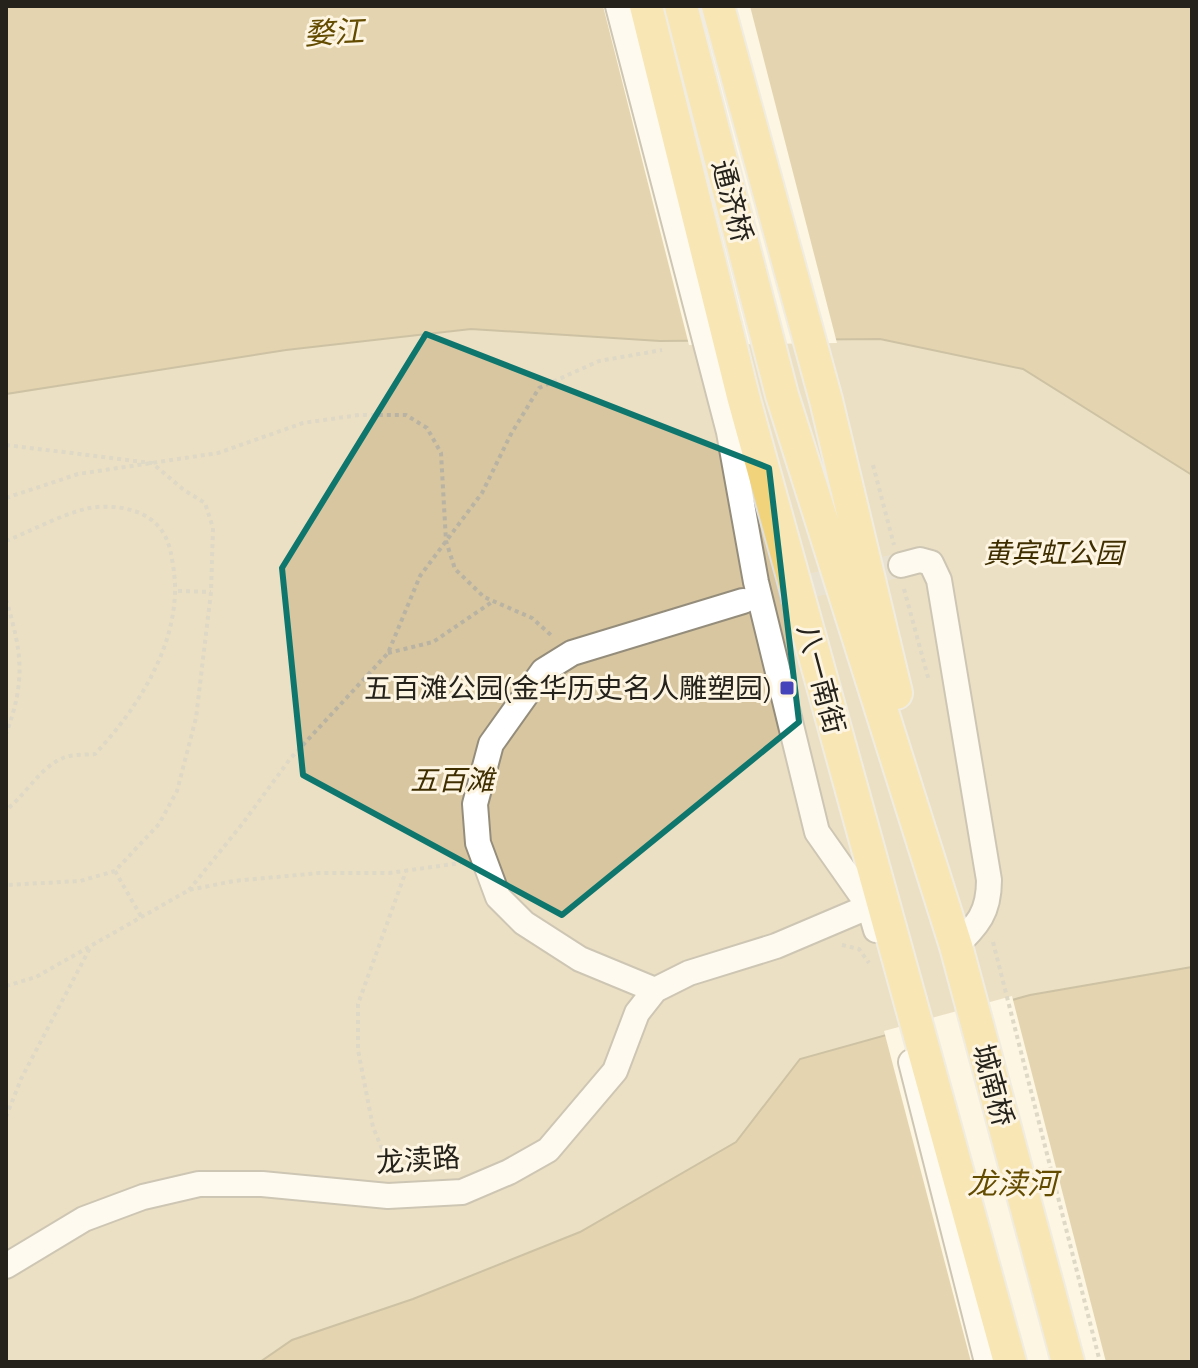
<svg xmlns="http://www.w3.org/2000/svg" width="1198" height="1368" font-family="'Zilla Slab','Noto Sans SC',serif">
<rect width="100%" height="100%" fill="#fdf5e2"/>
<!-- green -->
<path fill="#d7c69f" d="M471,329L660,341L880,339L1023,369L1192,475V968L800,1059L736,1142L580,1232L413,1299L292,1340L260,1362H6V394L286,350Z"/>
<!-- water -->
<path fill="#c5ad73" stroke="#958359" stroke-width="2" d="M6,6H1192V475L1023,369L880,339L660,341L471,329L286,350L6,394Z
M1192,967V1362H260L292,1340L413,1299L580,1232L736,1142L800,1059L1030,995Z"/>
<!-- pier -->
<path fill="#fdf5e2" d="M603,6H750L837,343L689,345Z
M1012,996L1106,1362H971L884,1031Z"/>
<g fill="none" stroke-linecap="round" stroke-linejoin="round">
<!-- minor-tunnel -->
<path stroke="#d2cbba" stroke-width="24" stroke-dasharray="24 12" stroke-linecap="butt" d="M743,601L901,565"/>
<!-- minor casing -->
<g stroke="#958d7c" stroke-width="28">
<path id="minor" d="M618,6L729,432L756,582L817,832L869,906L876,930
M901,565L920,560L931,563L939,580L989,880C989,913 978,924 956,946
M655,990L580,959L524,923L498,897L478,843L475,804L491,744L543,671L572,653L743,601
M911,1062L987,1362
M6,1266L84,1219L143,1197L199,1184H262L388,1196L462,1192L509,1172L548,1150L615,1071L637,1013L655,990L689,973L776,946L882,901"/>
</g>
<!-- major casing -->
<g stroke="#e0e0df" stroke-width="36">
<path id="major" d="M646,6L743,396L1010,1362
M681,6L782,395L956,946L1068,1362
M718,6L826,400L896,693"/>
</g>
<!-- path -->
<path stroke="#b9b3a4" stroke-width="4" stroke-dasharray="4 4" stroke-linecap="butt" d="M6,445L152,463L184,490L205,503L213,528L211,592L196,718L177,791L159,824L115,871L80,881L6,885
M873,465L894,545
M6,498L78,474L218,453L303,423L359,415H406L427,428L441,453L446,541L455,569L484,597L532,618L552,636
M6,541C31,531 58,516 85,509C105,504 133,507 149,518C166,530 170,545 173,565C185,635 141,705 95,754C85,755 71,754 63,758C39,768 26,795 6,810
M904,589L929,681
M178,591L211,592
M6,599C22,653 26,680 6,734
M388,653L433,642L492,602
M115,871L142,918
M189,890L243,823L290,759L388,653L420,576L482,493L511,434L539,388L599,361L662,350
M993,942L1100,1362
M842,945L859,949L869,963
M6,986L36,977L189,890L234,881L319,873H389L461,863
M6,1117L21,1079L90,948
M391,1171L373,1127L358,1050V1004L406,871"/>
<!-- minor -->
<use href="#minor" stroke="#fff" stroke-width="24"/>
<!-- major -->
<use href="#major" stroke="#f1d37c" stroke-width="32"/>
</g>
<!-- marked area -->
<path d="M0 0H1198V1368H0ZM426,334L769,468L799,722L562,915L303,775L282,568Z" fill="#fdf5e2" fill-opacity=".55" fill-rule="evenodd"/>
<path fill="none" stroke="#0f766e" stroke-width="6" stroke-linejoin="round" d="M426,334L769,468L799,722L562,915L303,775L282,568Z"/>
<!-- markers -->
<rect fill="#4644ba" stroke="#fdf5e2" stroke-width="3" x="779" y="680" width="16" height="16" rx="4"/>
<g text-anchor="middle" dominant-baseline="central" stroke-width="6" stroke-linejoin="round" paint-order="stroke">
<!-- street labels -->
<g font-size="28" fill="#25221b" stroke="#fdf5e2">
<text transform="translate(732 201) rotate(75)">通济桥</text>
<text transform="translate(821 679) rotate(75)">八一南街</text>
<text transform="translate(993 1085) rotate(75)">城南桥</text>
<text transform="translate(418 1160) rotate(-4)">龙渎路</text>
</g>
<!-- park labels -->
<g font-size="28" font-style="italic" fill="#3f2e00" stroke="#fdf5e2">
<text x="1053" y="553">黄宾虹公园</text>
<text x="452" y="780">五百滩</text>
</g>
<!-- poi labels -->
<g font-size="28" fill="#25221b" stroke="#fdf5e2" text-anchor="end">
<text x="771" y="688">五百滩公园(金华历史名人雕塑园)</text>
</g>
<!-- water labels -->
<g font-size="30" font-style="italic" fill="#634b00" stroke="#fdf5e2">
<text transform="translate(334 33) rotate(-3)">婺江</text>
<text x="1012" y="1184">龙渎河</text>
</g>
</g>
<!-- border -->
<rect width="1198" height="1368" fill="none" stroke="#25221b" stroke-width="16"/>
</svg>
